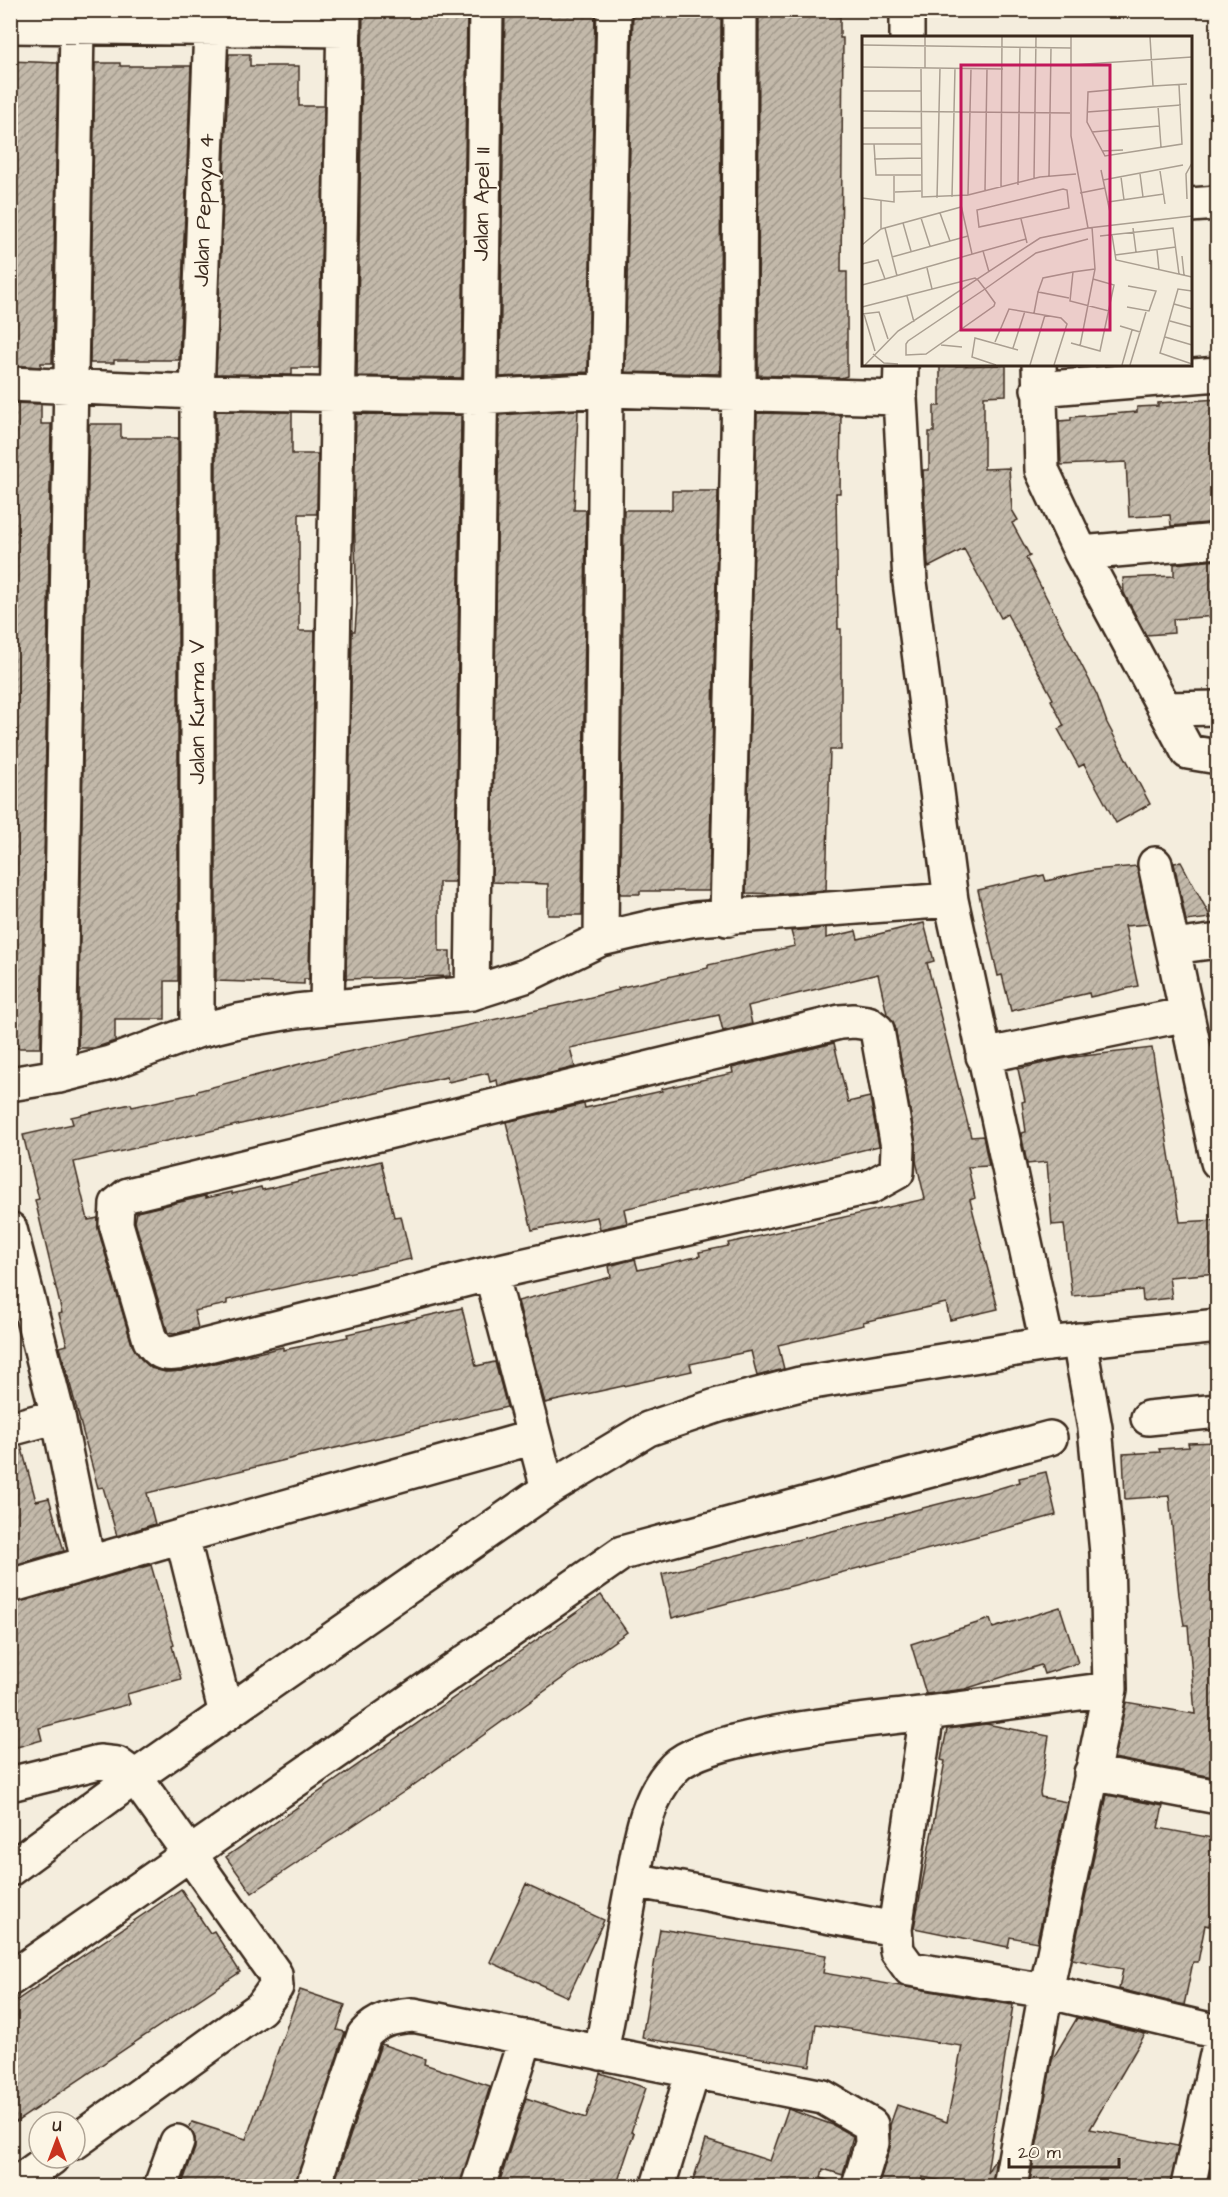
<svg xmlns="http://www.w3.org/2000/svg" width="1228" height="2197" font-family="'Architects Daughter',sans-serif">
<defs>
<pattern id="building-hatch" width="6" height="6" patternUnits="userSpaceOnUse" patternTransform="scale(1.5)"><rect width="6" height="6" fill="#c3b9aa"/><path d="M-1 1l2-2M0 6l6-6M5 7l2-2" fill="none" stroke="#a0978a"/></pattern>
</defs>
<rect width="100%" height="100%" fill="#f4eddd"/>
<filter id="ink" filterUnits="userSpaceOnUse"><feTurbulence type="fractalNoise" baseFrequency=".0167" numOctaves="2"/><feDisplacementMap in="SourceGraphic" scale="12" xChannelSelector="R" yChannelSelector="G"/><feConvolveMatrix kernelMatrix="1 2 1 2 8 2 1 2 1" color-interpolation-filters="sRGB"/></filter>
<g filter="url(#ink)">
<!-- building -->
<path fill="url(#building-hatch)" stroke="#3b2a1e" stroke-width="1.5" d="M363,10H467L462,378L357,376Z
M505,10H595L588,372L500,377Z
M633,10H720L721,14L720,374L625,372Z
M802,10H840V38H843L841,272H847V376L841,378L758,375L759,14H802Z
M229,54H250V66H299V106H324L319,368H292V375L216,374Z
M10,61L58,63L52,363H41V367L10,365Z
M95,63H120V66H191L179,360H114V363H90Z
M1006,365V395L984,396V469L1009,468L1012,510L1018,520L1012,523L1030,556L1026,558L1097,695L1107,723L1150,804L1116,823L1084,764L1079,767L1058,729L1064,726L1051,700L1053,699L1007,614L1001,618L964,549L929,567L928,565L923,470H929V432H934V406H940V366Z
M1218,399V522L1171,526L1170,515L1129,517L1126,462L1061,465L1059,421L1071,420V417L1137,412V407L1158,406V403Z
M10,403L41,404V424H51L41,1048H10Z
M578,410L574,510H586L582,915H548V884L492,882L499,415Z
M216,411L292,412V454H318L317,514H299V631H315L309,979H304V984L216,981Z
M757,413L841,415L840,493H836L838,629H841V750H830L826,890L776,894L746,893Z
M356,414L461,415L455,882H439V951H450V976L346,979L352,631H355L357,603L354,514Z
M89,424H121V438H178V981H165V1019H115V1041L94,1048H78Z
M672,491H718L709,891H640V894H620L624,510H672Z
M1218,560V616L1173,619L1174,633L1146,635L1124,593L1123,578L1174,576V564Z
M1181,862L1211,918L1186,921L1174,863Z
M1137,866L1149,924L1125,926L1138,986L1090,997L1089,993L1011,1011L1002,975L998,976L978,890L1044,875L1046,881L1094,870Z
M924,923L934,961L927,963L971,1137L983,1136L989,1166L968,1167L975,1198L970,1200L998,1309L950,1320L946,1303L863,1322L864,1325L778,1345L784,1369L757,1376L751,1351L690,1364L692,1371L545,1403L518,1301L611,1277L609,1266L635,1259L638,1270L700,1256L699,1252L729,1246L728,1243L925,1199L916,1161V1144L895,1027L887,1014L878,974L748,1006L752,1024L723,1031L719,1015L570,1048L575,1067L498,1086L497,1080L490,1082L488,1073L448,1082L447,1077L74,1162L88,1220L98,1218V1229L132,1345L141,1359L151,1368L165,1372L181,1371L283,1347V1350L348,1337L347,1334L462,1308L476,1366L495,1362L507,1407L147,1493L155,1524L117,1536L103,1487L98,1488L60,1347L67,1345L59,1314L62,1313L35,1200L39,1199L23,1135L73,1124L71,1117L131,1104L132,1107L197,1093V1091L338,1054L564,1004L619,990L618,988L708,968V965L795,946L791,931L826,928V938L856,931L858,939Z
M834,1043L848,1102L870,1097L879,1146L624,1209L627,1223L600,1229L597,1217L532,1230L506,1122L584,1104L585,1108L662,1091L661,1089L733,1073L732,1068Z
M1152,1048L1180,1222L1218,1220V1273L1169,1277L1172,1298L1143,1301L1142,1290L1072,1296L1064,1224L1052,1225L1047,1162L1027,1164L1021,1133L1026,1132L1022,1102L1025,1101L1018,1069L1066,1058Z
M381,1161L394,1217L401,1216L411,1259L227,1300V1304L194,1311L198,1328L174,1334L168,1333L135,1222L137,1212L206,1196V1198L232,1192V1194L261,1187L262,1190Z
M1218,1442V1778L1114,1758L1126,1702L1195,1714L1188,1625H1184L1179,1595L1169,1496L1125,1499L1123,1454L1160,1452L1159,1449L1189,1447L1188,1443Z
M21,1445L36,1501L49,1498L64,1551L10,1566V1447Z
M1046,1472L1056,1515L672,1618L662,1574L990,1491L1020,1482L1019,1478Z
M151,1565L174,1645L172,1646L181,1679L127,1694L130,1704L39,1728L42,1740L10,1749V1604Z
M601,1595L627,1632L411,1787L252,1893L226,1857Z
M1060,1607L1078,1663L1044,1674L1041,1665L965,1689L926,1694L911,1644L990,1619L993,1628Z
M986,1724L1049,1736L1040,1793L1041,1797L1067,1802L1037,1942L1010,1937L1008,1947L914,1928L945,1761L941,1760L947,1729Z
M1107,1795L1163,1806L1158,1828L1218,1839V1886L1209,1926L1205,1925L1198,1962H1193L1184,2005L1119,1989L1123,1969L1072,1959Z
M526,1884L604,1920L568,1997L490,1962Z
M181,1889L210,1933L214,1931L240,1972L10,2126V2005Z
M660,1929L826,1955L823,1973L1013,2005L987,2173L996,2157L992,2187H971L922,2177L920,2187H878L890,2148V2125L897,2105L947,2122L962,2046L816,2024L810,2066L642,2038Z
M300,1990L345,2005L337,2030L345,2032L295,2187H181L195,2148V2138L189,2128L192,2122L246,2139Z
M1077,2018L1145,2034L1090,2129L1178,2146L1170,2187H1029L1052,2060Z
M381,2044L425,2059L424,2064L490,2086L460,2187H333Z
M600,2073L646,2088L631,2132L634,2133L616,2187H498L526,2098L586,2118Z
M788,2109L833,2125L853,2136L843,2175L823,2169L821,2178L829,2181L828,2187H691L706,2140L770,2161Z
M1215,2153H1218V2187H1207Z"/>
<g fill="none" stroke-linecap="round" stroke-linejoin="round">
<!-- street casing -->
<g stroke="#3b2a1e" stroke-width="38">
<path id="street" d="M10,26L344,30
M77,27L59,1076L110,1063L197,1031L238,1021L296,1011L472,993L525,976L601,939L652,927L696,919L951,900
M907,38V10
M1190,205L1218,203
M901,364L900,398L910,582L951,900L1047,1344
M1039,364L1042,470L1081,553L1188,752L1218,757
M10,384L197,392L478,397L606,390L900,398
M1038,389L1218,374
M1081,553L1218,541
M1165,709L1218,708
M1155,864L1218,1162
M727,919L739,393L740,10
M601,939L606,390L614,10
M1173,947L1218,941
M472,993L486,10
M327,1008L344,10
M854,1021L868,1023L877,1030L898,1147L897,1172L870,1187L491,1273L177,1353C163,1355 158,1352 150,1340L116,1224L117,1204L128,1195L840,1022Z
M197,1031V392L211,28
M983,1056L1187,1014
M10,1084L59,1076
M10,1229L58,1416L88,1563
M491,1273L548,1489
M1148,1418L1218,1411
M10,1429L58,1416
M10,1586L182,1536
M1110,1689L927,1713L895,1929L897,1951L910,1969L1046,1991L1218,2032
M226,1714L182,1536L534,1437
M1091,1773L1218,1797
M10,1784L99,1762L117,1764L135,1777L275,1974L276,1987L261,2008L75,2142
M633,1880C640,1841 646,1796 675,1767C708,1733 875,1720 927,1713
M10,1979L622,1553L1050,1438
M601,2053L633,1880L895,1929
M13,2186L52,2158
M161,2186L177,2142
M313,2186L364,2035C378,2019 393,2017 413,2015L823,2097L871,2125L872,2143L859,2186
M478,2186L526,2037
M658,2186L693,2071
M1010,2186L1046,1991L1110,1689L1107,1553L1095,1428L1079,1340
M1188,2186L1218,2050"/>
</g>
<!-- secondary casing -->
<g stroke="#3b2a1e" stroke-width="38">
<path id="secondary" d="M10,1869L135,1777L548,1489L648,1429L719,1405L800,1384L1047,1344L1218,1326"/>
</g>
<!-- street -->
<use href="#street" stroke="#fcf5e5" stroke-width="33"/>
<!-- secondary -->
<use href="#secondary" stroke="#fcf5e5" stroke-width="33"/>
</g>
</g>
<g text-anchor="middle" dominant-baseline="central" stroke-width="4.5" stroke-linejoin="round" paint-order="stroke">
<!-- street labels -->
<g font-size="22" fill="#3b2a1e" stroke="#fcf5e5">
<text transform="translate(482 204) rotate(-89)">Jalan Apel II</text>
<text transform="translate(204 210) rotate(-88)">Jalan Pepaya 4</text>
<text transform="translate(197 712) rotate(-90)">Jalan Kurma V</text>
</g>
</g>
<!-- overview -->
<g transform="translate(862 36)">
<rect width="330" height="330" fill="#f4eddd"/>
<path fill="none" stroke="#aa9f91" stroke-width="1.5" d="M63,1V32M209,1V100L226,192M288,1L291,50M0,9L209,12M209,29L330,21M0,31L141,33M59,32L60,161L106,159M109,33L106,159L178,141L214,138M317,49L320,108L243,120L225,86L226,56L291,50L325,48M0,55H59M296,70L299,111M0,75L208,77M225,76L319,69M0,92H59M230,96L297,90M0,108H59M12,108L14,139H59M240,115L261,114M12,123L59,122M239,134L248,176M298,135L303,168M278,138L281,161M187,140L189,12M259,141L262,164M172,143L174,1M241,144L321,129M156,149L158,11M139,151L140,1M201,153L205,154L207,172L117,191L115,174ZM123,154L125,33M33,156L59,155M218,157L243,152M90,161L93,32M0,162L32,166V140M75,162L78,32M325,163L324,138L330,127M246,166L302,158M99,169L110,218M78,177L88,205M59,182L68,210M159,183L165,207M41,187L49,215M23,192L35,240M271,192L274,216M19,193V164M250,199L254,224L330,241M238,200L311,192L317,238M0,209L19,193L99,171M295,214L297,234M253,219L314,211M320,220L322,239M30,221L106,200M0,228L16,224L23,243L0,249M65,232L70,253M233,233L211,236L208,265L247,275M127,236L121,215L164,203M23,243L121,215M330,255L316,253L298,317L330,328M176,256L181,242L211,236M45,260L52,286M312,268L330,273M0,271L113,242L116,244L123,253L133,267L132,270L64,318L44,319V308L46,305L123,253L174,217L226,203M265,271L287,275L294,255L266,250M172,277L176,256L207,262M0,278L17,276L26,303M2,278L13,315M308,285L330,291M258,290L278,296L284,276M303,301L330,309M133,306L147,273L199,282L205,288L192,329M209,307L238,315L252,249L231,243M79,309L100,311M218,310L233,233L230,191M151,312L163,275M11,318L22,327L36,328M3,329L36,295L178,202L226,192L330,180M134,329L110,321L113,302L156,314M168,329L183,279M260,329L270,294M268,329L278,296"/>
<path fill="#c2185b" fill-opacity="0.15" stroke="#c2185b" stroke-width="3" d="M99,29H248V294H99Z"/>
<rect width="330" height="330" fill="none" stroke="#3b2a1e" stroke-width="3"/>
</g>
<!-- margin -->
<rect width="1228" height="2197" fill="none" stroke="#fcf5e5" stroke-width="36"/>
<rect x="18" y="18" width="1192" height="2161" fill="none" stroke="#3b2a1e" stroke-width="2" filter="url(#ink)"/>
<!-- north arrow -->
<g transform="translate(57 2140)"><circle r="28" fill="#fcf5e5" stroke="#afa495" stroke-width="1.5"/>
<path d="M0-4.5L10 22L0 15L-10 22Z" fill="#c8321e"/>
<text y="-9" font-size="16" font-weight="bold" text-anchor="middle" fill="#3b2a1e">U</text>
</g>
<!-- scale -->
<path d="M1009 2158v9h110v-9" fill="none" stroke="#3b2a1e" stroke-width="3"/>
<text x="1018" y="2158" font-size="18" fill="#3b2a1e" stroke="#fcf5e5" stroke-width="4.5" paint-order="stroke">20 m</text>
</svg>
